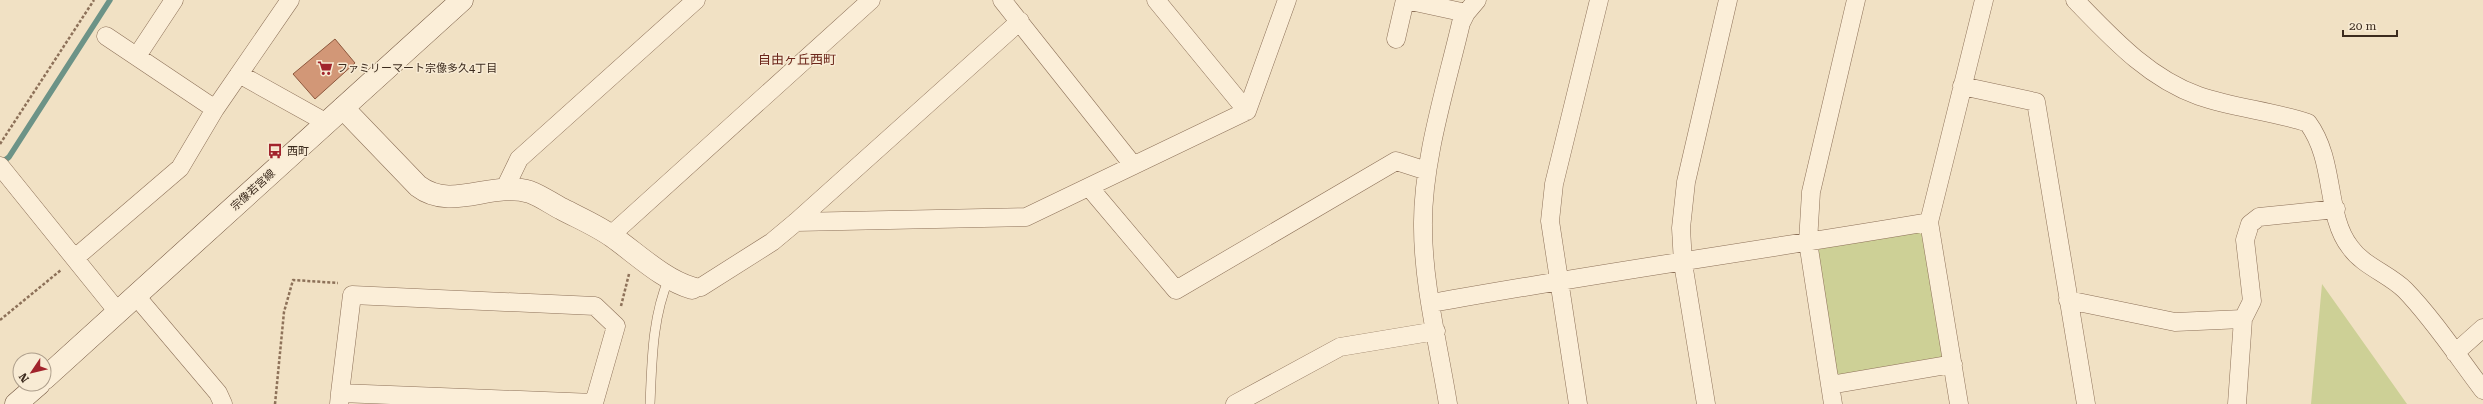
<svg xmlns="http://www.w3.org/2000/svg" width="2483" height="404" font-family="'Roboto Serif','Noto Sans JP',serif">
<rect width="100%" height="100%" fill="#f1e1c4"/>
<!-- green -->
<path fill="#cdd096" d="M1918,232L1924,236L1944,356L1938,361L1842,377L1836,372L1817,251L1821,248Z
M2322,284L2407,404H2311Z"/>
<g fill="none" stroke-linecap="round" stroke-linejoin="round">
<!-- stream -->
<path stroke="#6c9387" stroke-width="5.5" d="M0,164L9,157L110,0"/>
</g>
<!-- building -->
<path fill="#d29777" stroke="#8e583d" d="M335,39L355,63L315,99L293,74Z"/>
<g fill="none" stroke-linecap="round" stroke-linejoin="round">
<!-- service casing -->
<g stroke="#8d7159" stroke-width="10">
<path id="service" d="M650,404C652,361 652,318 669,278"/>
</g>
<!-- minor casing -->
<g stroke="#8d7159" stroke-width="19">
<path id="minor" d="M1002,0L1133,165
M1156,0L1247,111
M1406,0L1466,13
M2075,0C2111,37 2148,78 2199,96C2234,108 2272,111 2308,123C2336,161 2325,215 2350,247C2363,266 2389,274 2405,290C2434,320 2458,357 2483,390
M106,36L215,109
M1396,39L1405,0
M137,56L174,0
M239,74L327,123
M1962,86L2036,102L2086,404
M0,166L118,312
M1089,187L1176,290L1396,161L1427,171
M505,188L519,159L696,0
M796,222L1026,217L1247,111L1287,0
M611,235L871,0
M75,258L180,168L215,109L290,0
M692,288L701,287L772,242L796,222L1020,21
M136,296L218,393L223,404
M2068,300L2175,322L2243,319
M1432,303C1597,273 1763,250 1929,222
M2455,353L2483,328
M1830,385L1953,364
M339,404L340,393L352,295L595,306L616,326L594,403L340,393
M1235,404L1340,347L1436,331
M1448,404C1439,348 1423,284 1423,227C1422,162 1446,87 1461,23L1466,13L1477,0
M1578,404L1550,221L1554,184L1599,0
M1706,404L1683,263L1681,228L1686,182L1728,0
M1833,404L1808,242L1811,192L1856,0
M1959,404L1929,222L1984,0
M2237,404L2243,319L2252,301L2245,240L2250,224L2259,217L2336,209"/>
</g>
<!-- tertiary casing -->
<g stroke="#8d7159" stroke-width="23">
<path id="tertiary" d="M343,108L418,186C452,212 492,180 530,192C541,196 552,204 562,209C579,218 598,226 613,237C637,254 664,280 692,288"/>
</g>
<!-- secondary casing -->
<g stroke="#6f523c" stroke-width="23">
<path id="secondary" d="M44,379L462,0
M16,404L39,384"/>
</g>
<!-- path -->
<path stroke="#8d7159" stroke-width="2.5" stroke-dasharray="3 2" stroke-linecap="butt" d="M0,144L94,0
M621,306L629,274
M0,320L61,270
M275,404L284,312L293,280L338,283"/>
<!-- service -->
<use href="#service" stroke="#fbeed8" stroke-width="9"/>
<!-- minor -->
<use href="#minor" stroke="#fbeed8" stroke-width="18"/>
<!-- tertiary -->
<use href="#tertiary" stroke="#fbeed8" stroke-width="22"/>
<!-- secondary -->
<use href="#secondary" stroke="#fbeed8" stroke-width="22"/>
</g>
<!-- icons -->
<defs>
<g id="supermarket-bare" transform="scale(1.2)"><path d="M-6-5.5h2.5l.6 2H6L4.5 2H-2.5L-4.4-4H-6ZM-1.5 3.2a1.3 1.3 0 1 0 .1 0ZM3 3.2a1.3 1.3 0 1 0 .1 0Z" fill="#a1242c" stroke="#f8ebd4" stroke-width="2.5" paint-order="stroke"/></g>
<g id="bus-bare" transform="scale(1.2)"><path d="M-5-6H5V4H4V6H2V4H-2V6H-4V4H-5ZM-3.5-4V0h7V-4ZM-3.5 1.2v1.5H-2V1.2ZM2 1.2v1.5H3.5V1.2Z" fill="#a1242c" stroke="#f8ebd4" stroke-width="2.5" paint-order="stroke"/></g>
</defs>
<g fill-rule="evenodd">
<use href="#supermarket-bare" x="325" y="68"/>
<use href="#bus-bare" x="275" y="151"/>
</g>
<g text-anchor="middle" dominant-baseline="central" stroke-width="3" stroke-linejoin="round" paint-order="stroke">
<!-- poi labels -->
<g font-size="11" fill="#3c2b1e" stroke="#f8ebd4" text-anchor="start">
<text x="337" y="68">ファミリーマート宗像多久4丁目</text>
<text x="287" y="151">西町</text>
</g>
<!-- street labels -->
<g font-size="11" fill="#3c2b1e" stroke="#f8ebd4">
<text transform="translate(253 190) rotate(-42)">宗像若宮線</text>
</g>
<!-- quarter labels -->
<g font-size="13" fill="#6c261a" stroke="#f8ebd4">
<text x="797" y="59">自由ヶ丘西町</text>
</g>
</g>
<!-- north arrow -->
<g transform="translate(32 372) rotate(235)"><circle r="19" fill="#f8ebd4" stroke="#ad9e8b"/>
<path d="M0-3L7 15L0 10L-7 15Z" fill="#a1242c"/>
<text y="-6" font-size="11" font-weight="bold" text-anchor="middle" fill="#3c2b1e">N</text>
</g>
<!-- scale -->
<path d="M2343 30v6h54v-6" fill="none" stroke="#3c2b1e" stroke-width="2"/>
<text x="2349" y="30" font-size="12" fill="#3c2b1e" stroke="#f8ebd4" stroke-width="3" paint-order="stroke">20 m</text>
</svg>
